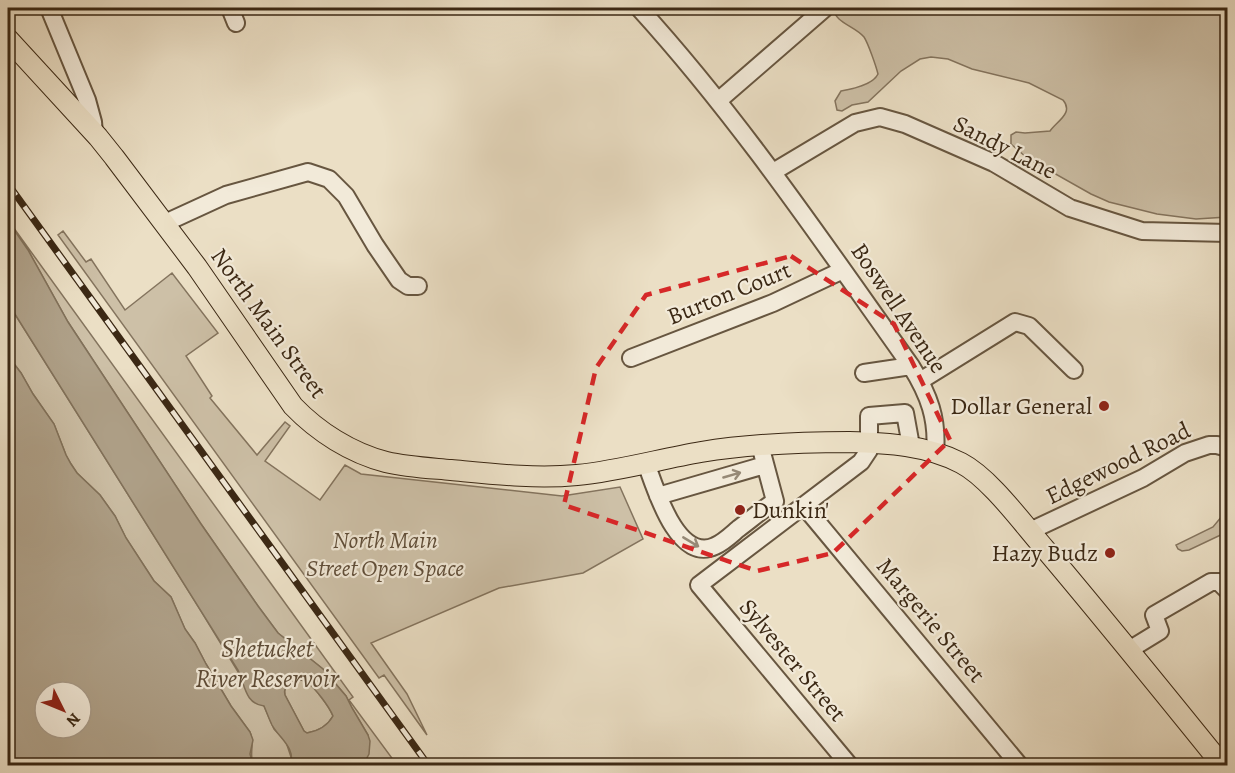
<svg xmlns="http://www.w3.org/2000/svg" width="1235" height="773" font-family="Alegreya,serif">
<rect width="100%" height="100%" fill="#ebdfc5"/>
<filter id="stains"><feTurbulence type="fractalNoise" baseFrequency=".00333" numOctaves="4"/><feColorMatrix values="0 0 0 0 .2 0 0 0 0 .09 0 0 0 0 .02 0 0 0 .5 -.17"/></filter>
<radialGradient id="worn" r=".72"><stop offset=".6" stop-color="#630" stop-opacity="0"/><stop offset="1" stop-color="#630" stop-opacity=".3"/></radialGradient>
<!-- green -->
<path fill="#cdc0a7" stroke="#84745e" stroke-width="1.5" d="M833,8H1227V217L1196,219L1157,214L1109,202L1091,194L1027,158L1011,144V135L1016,132L1025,133L1050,131C1057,121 1074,113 1063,100L1029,83L972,69L948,59L931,57L920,59L901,71L868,102L852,105L842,111L837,110L835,101L841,91C852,89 873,85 878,74C876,66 868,43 864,37C855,26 835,23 833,8Z
M8,220L353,697L349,700L397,765H363L367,760L368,735L352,708L346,696L323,669L278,633L258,606L201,524L68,322L28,250Z
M63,231L86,262L91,259L125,310L172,273L218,333L186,356L212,396L210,398L257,455L285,422L290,426L265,461L320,500L345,465L361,474L562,496L620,487L643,539L583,573L499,588L371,643L407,694L427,735L384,675L379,678L58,235Z
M8,303L201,611L243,680L264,706L274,729L286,742L292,760L291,765H253C249,754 255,743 250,732L231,706L206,664L195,643L185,629L171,597L154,581L126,538L115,516L100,495L77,473L71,464L66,455L54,424L33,394L21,373L8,356Z
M1227,510V532L1189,550L1182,551L1178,549L1176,545L1213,527Z
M296,680C301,680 302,679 307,682C315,688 329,706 333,716C328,725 318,731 307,733L304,731L285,695C283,686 288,682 296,680Z"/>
<!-- water -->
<path fill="#afa189" stroke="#81715a" stroke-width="1.5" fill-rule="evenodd" d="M8,221L28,250L68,322L201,524L258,606L278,633L323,669L346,696L352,708L368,735L370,741L369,754L363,765H291C295,747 280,739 272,725C269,719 267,713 264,706C245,704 245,685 238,670L8,303ZM296,680C301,680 302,679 307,682C315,688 329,706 333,716C328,725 318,731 307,733L304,731L285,695C283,686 288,682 296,680Z
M8,356L21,373L33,394L54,424L66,455L71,464L77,473L100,495L115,516L126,538L154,581L171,597L185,629L195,643L206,664L231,706L250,732L253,740L250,754L253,765H8ZM45,692H81V728H45Z"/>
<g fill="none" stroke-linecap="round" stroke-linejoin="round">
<!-- minor casing -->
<g stroke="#675640" stroke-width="20">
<path id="minor" d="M49,8L87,100L93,122L94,133
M230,8L236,23
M639,8C740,119 824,244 911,366C929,395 938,419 935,453
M718,101L824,9
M773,172L855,123L880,117L905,124L994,163L1070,208L1142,231L1228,233
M165,223L226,195L308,172L329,179L346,196L375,245L399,280L408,286H418
M631,358L773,303L843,270
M864,373L911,366
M920,381L1015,322L1029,326L1074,370
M646,463C655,487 677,564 715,546C724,542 731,535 738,529C750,520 762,510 775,501L760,445
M658,496L765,465
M804,506L1020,766
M1030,531L1143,478L1185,453L1209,445H1217L1228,448
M1129,650L1160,631L1154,615L1211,582H1219L1228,591
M850,766L699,585L861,462L869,450V416L905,413L911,446"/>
</g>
<!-- major casing -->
<g stroke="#3b2814" stroke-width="22">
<path id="major" d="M8,39L98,137L114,157L197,267L293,406C318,432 351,453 386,462C407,467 429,468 451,470C493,474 535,479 577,475C619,471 660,459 701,452C750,444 800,442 849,442C888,443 926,445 961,463C990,478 1023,524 1045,549C1105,620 1164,693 1223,766"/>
</g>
<!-- minor -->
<use href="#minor" stroke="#f2ead9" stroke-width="16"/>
<!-- major -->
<use href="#major" stroke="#ebdfc5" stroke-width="20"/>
<!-- rail casing -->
<g stroke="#3b2814" stroke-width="7">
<path id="rail" d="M8,184L429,766"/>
</g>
<!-- rail -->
<use href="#rail" stroke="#f2ead9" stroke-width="4.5" stroke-dasharray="14" stroke-linecap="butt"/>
</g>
<!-- one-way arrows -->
<defs><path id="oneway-shaft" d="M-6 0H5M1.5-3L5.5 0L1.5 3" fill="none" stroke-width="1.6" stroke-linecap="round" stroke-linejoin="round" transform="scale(1.5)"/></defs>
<g stroke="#968976">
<use href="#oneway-shaft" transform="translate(732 475) rotate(-16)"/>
<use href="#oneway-shaft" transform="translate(691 542) rotate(31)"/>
</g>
<!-- marked area -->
<path fill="none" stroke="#d62828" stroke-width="4.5" stroke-dasharray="12 8" stroke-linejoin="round" d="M791,256L894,324L950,440L833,553L757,571L564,505L596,368L646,295Z"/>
<!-- markers -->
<g fill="#8f2418" stroke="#f2ead9" stroke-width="2">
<circle cx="1104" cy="406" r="6"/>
<circle cx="740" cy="510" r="6"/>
<circle cx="1110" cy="553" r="6"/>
</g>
<g text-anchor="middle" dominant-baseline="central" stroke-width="4.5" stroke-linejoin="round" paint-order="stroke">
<!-- street labels -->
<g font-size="24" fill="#3b2814" stroke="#f2ead9">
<text transform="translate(1005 147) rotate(27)">Sandy Lane</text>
<text transform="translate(729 293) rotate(-22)">Burton Court</text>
<text transform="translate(899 308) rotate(56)">Boswell Avenue</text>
<text transform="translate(269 323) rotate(54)">North Main Street</text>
<text transform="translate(1118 463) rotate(-26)">Edgewood Road</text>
<text transform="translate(931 620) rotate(50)">Margerie Street</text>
<text transform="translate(793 660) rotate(50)">Sylvester Street</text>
</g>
<!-- poi labels -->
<g font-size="24" fill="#3b2814" stroke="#f2ead9" text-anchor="end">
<text x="1092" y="406">Dollar General</text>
<text x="752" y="510" text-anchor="start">Dunkin'</text>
<text x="1098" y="553">Hazy Budz</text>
</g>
<!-- park labels -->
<g font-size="24" font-style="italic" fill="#604e39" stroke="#f2ead9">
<text x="385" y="540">North Main<tspan x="385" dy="28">Street Open Space</tspan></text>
</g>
<!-- water labels -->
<g font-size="26" font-style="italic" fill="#5e4c37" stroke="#f2ead9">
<text x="267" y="648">Shetucket<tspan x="267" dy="30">River Reservoir</tspan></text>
</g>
</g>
<!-- margin -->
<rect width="1235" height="773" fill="none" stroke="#ebdfc5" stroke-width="30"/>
<rect x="9" y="9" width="1217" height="755" fill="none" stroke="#3b2814" stroke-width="3"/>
<rect x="15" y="15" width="1205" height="743" fill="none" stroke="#3b2814" stroke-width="1.5"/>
<!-- north arrow -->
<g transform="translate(63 710) rotate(133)"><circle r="28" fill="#f2ead9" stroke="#a99c8a" stroke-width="1.5"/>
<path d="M0-4.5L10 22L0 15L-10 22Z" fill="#8f2418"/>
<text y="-9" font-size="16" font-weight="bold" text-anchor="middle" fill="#3b2814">N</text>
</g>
<rect width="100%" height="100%" filter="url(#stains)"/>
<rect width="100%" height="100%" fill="url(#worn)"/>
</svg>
